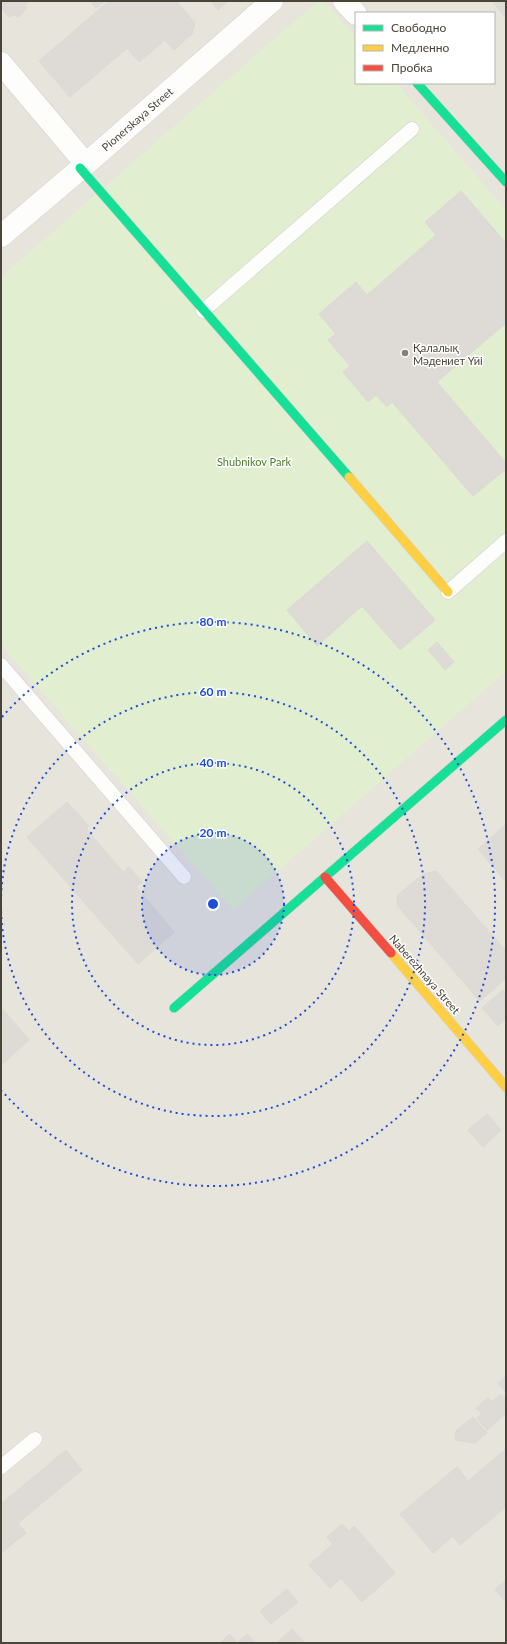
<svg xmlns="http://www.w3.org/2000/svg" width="507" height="1644" font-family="Lato,sans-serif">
<rect width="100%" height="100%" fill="#f4f2ee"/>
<!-- residential -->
<path fill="#e7e4dc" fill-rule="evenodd" d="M1,1H506V1643H1ZM356,13H494V83H356Z"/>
<!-- green -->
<path fill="#e1eecf" d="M318,1H324L356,37V83H396L506,210V675L504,673L233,910L1,645V277Z"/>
<!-- building -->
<path fill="#dedbd6" stroke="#dcd9d4" d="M2,1H30L25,5L26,9L20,16L18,17L13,14L9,17L1,8Z
M90,1H105L96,8Z
M109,1H176L195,23L192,34L174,50L165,40L139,62L127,48L70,97L39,61Z
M211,1H228L218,10Z
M492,1H506V18Z
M461,191L506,243V323L437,382L506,463V469L473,496L392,402L387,407L376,395L368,402L343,372L350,366L328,340L336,334L319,314L356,282L367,295L436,235L425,222Z
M367,541L435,620L400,650L362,606L317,646L287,610Z
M437,642L454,662L445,670L428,650Z
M67,802L89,826L86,829L123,872L129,867L142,882L136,887L174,932L138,964L27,837Z
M506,824V882L478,849Z
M436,871L506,951V978L480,1001L397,905L398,895L423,874Z
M503,990L506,993V1001L504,1003L506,1005V1019L498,1026L482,1008Z
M1,1007L29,1040L1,1065Z
M487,1114L501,1130L483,1147L468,1130Z
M506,1376V1392L498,1383Z
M501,1394L506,1400V1413L487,1430L477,1418L482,1414L476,1408L488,1398L492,1402Z
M473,1417L487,1433L475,1443L455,1440L456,1431Z
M506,1449V1507L460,1545L453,1536L433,1553L400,1514L457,1467L468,1481Z
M66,1450L82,1470L18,1523L26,1533L1,1553V1504Z
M342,1524L349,1531L354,1526L395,1573L362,1602L341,1578L330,1588L309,1565L333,1544L327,1537Z
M506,1580V1602L495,1590Z
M287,1589L298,1602L271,1624L260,1611Z
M292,1629L305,1643H276Z
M230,1634L237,1643L247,1634L256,1643H220Z"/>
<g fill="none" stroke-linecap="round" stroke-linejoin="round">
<!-- lane casing -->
<g stroke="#d2d0cb" stroke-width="15">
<path id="lane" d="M203,311L412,129
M448,592L506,541
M1,665L184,877
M1,1467L35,1439"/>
</g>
<!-- street casing -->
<g stroke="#d2d0cb" stroke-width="23">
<path id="street" d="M344,1L356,14
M1,63L86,164
M1,236L86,164L272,1"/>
</g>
<!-- fast casing -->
<g stroke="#d3cfc5" stroke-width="10">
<path id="fast" d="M417,83L506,182
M80,168L349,477
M174,1008L506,720"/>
</g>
<!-- slow casing -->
<g stroke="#d3cfc5" stroke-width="10">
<path id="slow" d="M349,477L448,592
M391,953L506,1087"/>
</g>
<!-- jam casing -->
<g stroke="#d3cfc5" stroke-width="10">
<path id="jam" d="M325,877L391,953"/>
</g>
<!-- lane -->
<use href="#lane" stroke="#fdfdfc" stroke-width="14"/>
<!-- street -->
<use href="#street" stroke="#fdfdfc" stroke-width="22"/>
<!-- fast -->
<use href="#fast" stroke="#16e098" stroke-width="9"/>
<!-- slow -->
<use href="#slow" stroke="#ffcf43" stroke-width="9"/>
<!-- jam -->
<use href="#jam" stroke="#f24e42" stroke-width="9"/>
</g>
<!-- distance rings -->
<circle cx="213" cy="904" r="71" fill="#1d4ed8" fill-opacity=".12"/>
<g fill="none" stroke="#1d4ed8" stroke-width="2" stroke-dasharray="2 4">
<circle cx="213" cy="904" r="71"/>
<circle cx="213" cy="904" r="141"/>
<path d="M1 902A212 212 0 1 1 1 906"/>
<path d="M2 717A282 282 0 1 1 2 1091"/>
</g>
<!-- markers -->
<circle fill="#868178" stroke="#fff" stroke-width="1.5" cx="405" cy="353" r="4"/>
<g text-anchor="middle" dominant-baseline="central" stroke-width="3" stroke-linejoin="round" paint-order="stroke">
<!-- street labels -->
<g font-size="11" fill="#4b4439" stroke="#fff">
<text transform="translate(137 119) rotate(-41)">Pionerskaya Street</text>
<text transform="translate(425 974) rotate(49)">Naberezhnaya Street</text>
</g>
<!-- poi labels -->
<g font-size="11" fill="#4b4439" stroke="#fff" text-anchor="start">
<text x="413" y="347">Қалалық<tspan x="413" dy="13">Мәдениет Үйі</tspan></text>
</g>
<!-- park labels -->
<g font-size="11" fill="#4a7f2a" stroke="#fff">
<text x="254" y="461">Shubnikov Park</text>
</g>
</g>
<circle cx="213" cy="904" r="6" fill="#1d4ed8" stroke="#fff" stroke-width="2"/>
<g font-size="12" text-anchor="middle" font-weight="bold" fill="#1d4ed8" stroke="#fff" stroke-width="3" stroke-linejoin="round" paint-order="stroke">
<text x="213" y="626">80 m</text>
<text x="213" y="696">60 m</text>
<text x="213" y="767">40 m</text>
<text x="213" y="837">20 m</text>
</g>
<!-- border -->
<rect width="507" height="1644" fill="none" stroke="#4b4439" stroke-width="4"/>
<!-- legend -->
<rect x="355" y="12" width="140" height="72" fill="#ffffff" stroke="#b7b4b0"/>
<rect x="363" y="25" width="20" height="6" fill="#16e098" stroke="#b7b4b0"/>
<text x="391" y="32" font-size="12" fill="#4b4439">Свободно</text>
<rect x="363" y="45" width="20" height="6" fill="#ffcf43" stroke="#b7b4b0"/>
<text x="391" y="52" font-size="12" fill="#4b4439">Медленно</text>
<rect x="363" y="65" width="20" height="6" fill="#f24e42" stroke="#b7b4b0"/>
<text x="391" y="72" font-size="12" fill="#4b4439">Пробка</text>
</svg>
